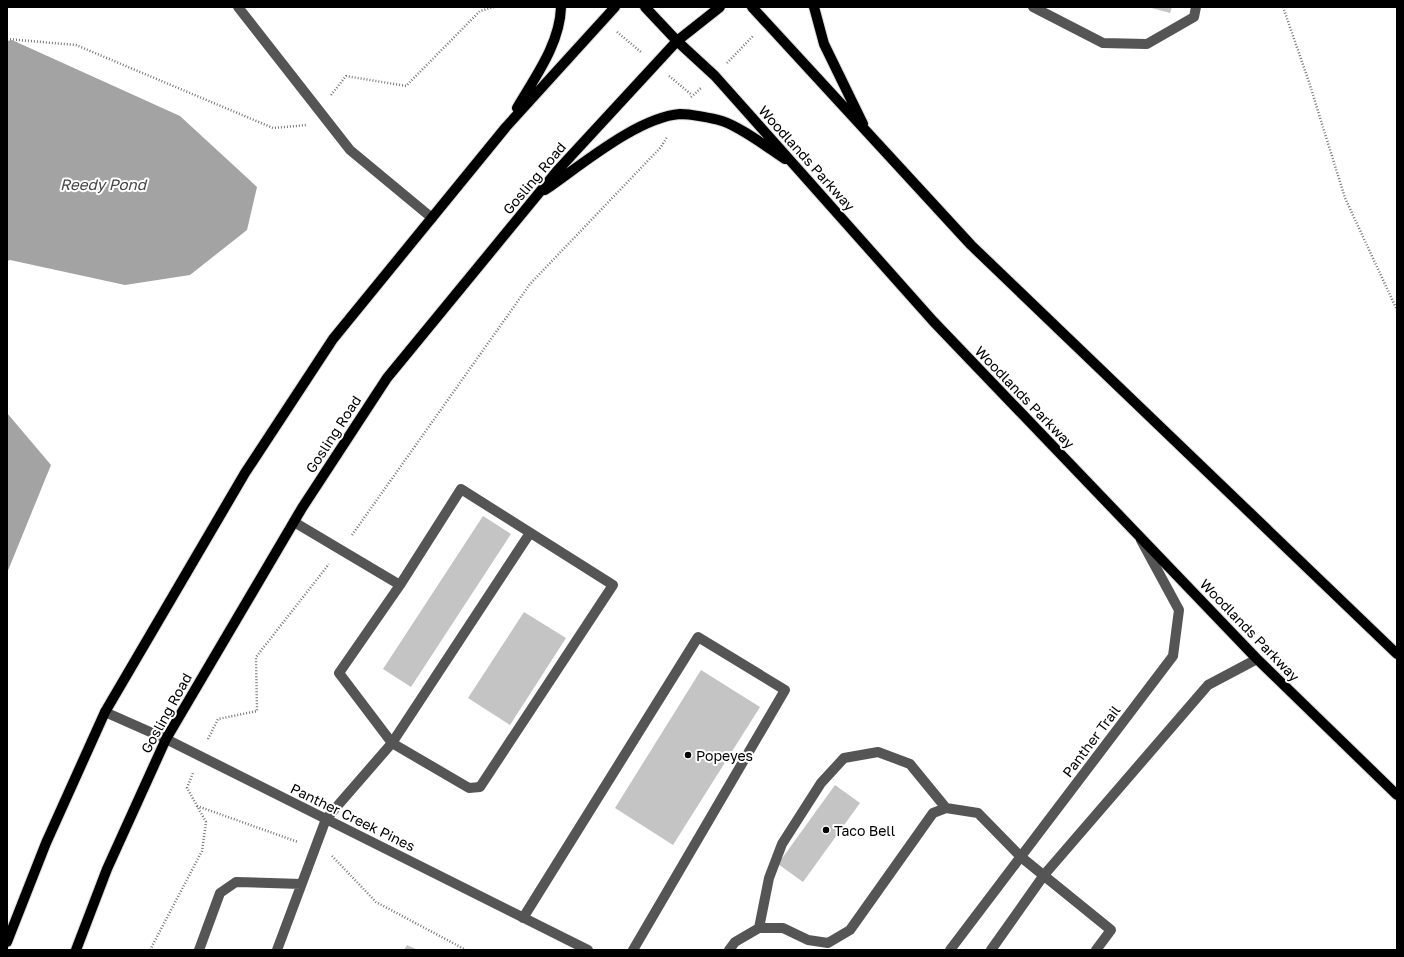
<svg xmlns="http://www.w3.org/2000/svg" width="1404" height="957" font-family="'Golos Text',sans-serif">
<rect width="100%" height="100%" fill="#fff"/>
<!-- water -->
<path fill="#a3a3a3" d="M12,40L180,116L257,187L247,230L190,275L125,285L10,260L7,261V41Z
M7,413L51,465L7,573Z"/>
<!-- building -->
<path fill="#c4c4c4" d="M1148,7H1172L1170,13Z
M483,516L511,534L411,687L383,669Z
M524,612L566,638L510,725L468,698Z
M701,670L760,707L673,845L615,808Z
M835,785L860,803L803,882L778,864Z
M407,945L418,950H404Z"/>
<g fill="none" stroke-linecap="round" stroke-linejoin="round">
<!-- major casing -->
<g stroke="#dbdbdb" stroke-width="12">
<path id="major" d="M645,7L677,41L715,76L933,321L1257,659L1397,795
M752,7L971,245L1397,654
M814,7L824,44L863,124
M517,108C535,77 560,44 561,7
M545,190C580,166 638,117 680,114C690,114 712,118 722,121C741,127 768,148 785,159
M7,942L46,843L105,712L245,473L333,339L506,127L615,7
M76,950L107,869L166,739L302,508L387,378L557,171L677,41L720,7"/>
</g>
<!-- path -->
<path stroke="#777" stroke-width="2.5" stroke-dasharray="1 2" stroke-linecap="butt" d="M1283,7L1309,82L1345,198L1397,310
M617,32L641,52
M7,39L76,45L273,128L307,125
M727,63L753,36
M669,76L692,95
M331,95L346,76L406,86L480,11L494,7
M691,97L701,88
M352,535L530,284L661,147L667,137
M208,739L218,719L257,711L256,657L329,564
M197,806L298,842
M332,856L376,902L466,950
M150,950L202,851L206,822L187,788L193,773"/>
<!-- minor -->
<path stroke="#555" stroke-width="10" d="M238,7L350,150L432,218
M1033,7L1103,43L1147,44L1194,17L1196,7
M294,522L400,585L461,489L613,585L480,787L469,788L392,743L339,673L400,585
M105,712L166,739L588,950
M523,918L698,637L785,690L633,950
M759,928L769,878L782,844L821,783L844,758L878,752L910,764L946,808
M199,950L220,893L236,882L301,884
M277,950L326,819L392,743L530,533
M729,950L735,942L759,928H783L808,940L828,943L850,930L933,813L946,808L978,813L1021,857L1111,930L1096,950
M950,950L1173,656L1179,610L1141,540
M991,950L1044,875L1208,685L1257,659"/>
<!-- major -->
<use href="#major" stroke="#000" stroke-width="10"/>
</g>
<!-- markers -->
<g fill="#000" stroke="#fff" stroke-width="1.5">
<circle cx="688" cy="755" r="4"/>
<circle cx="826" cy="830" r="4"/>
</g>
<g text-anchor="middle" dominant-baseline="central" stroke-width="4" stroke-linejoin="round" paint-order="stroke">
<!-- street labels -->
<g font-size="14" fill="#000" stroke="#fff">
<text transform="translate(807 158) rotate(48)">Woodlands Parkway</text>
<text transform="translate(534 178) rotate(-50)">Gosling Road</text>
<text transform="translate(1025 397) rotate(46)">Woodlands Parkway</text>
<text transform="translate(333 434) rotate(-57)">Gosling Road</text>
<text transform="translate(1250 630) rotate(46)">Woodlands Parkway</text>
<text transform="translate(166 713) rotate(-61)">Gosling Road</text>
<text transform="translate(1091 741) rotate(-53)">Panther Trail</text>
<text transform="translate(353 817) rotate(26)">Panther Creek Pines</text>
</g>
<!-- poi labels -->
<g font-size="14" fill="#000" stroke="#fff" text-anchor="start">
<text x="696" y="755">Popeyes</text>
<text x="834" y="830">Taco Bell</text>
</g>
<!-- water labels -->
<g font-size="15" font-style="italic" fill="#444" stroke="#fff">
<text x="103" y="184">Reedy Pond</text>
</g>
</g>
<!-- border -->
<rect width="1404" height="957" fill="none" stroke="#000000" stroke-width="16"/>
</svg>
